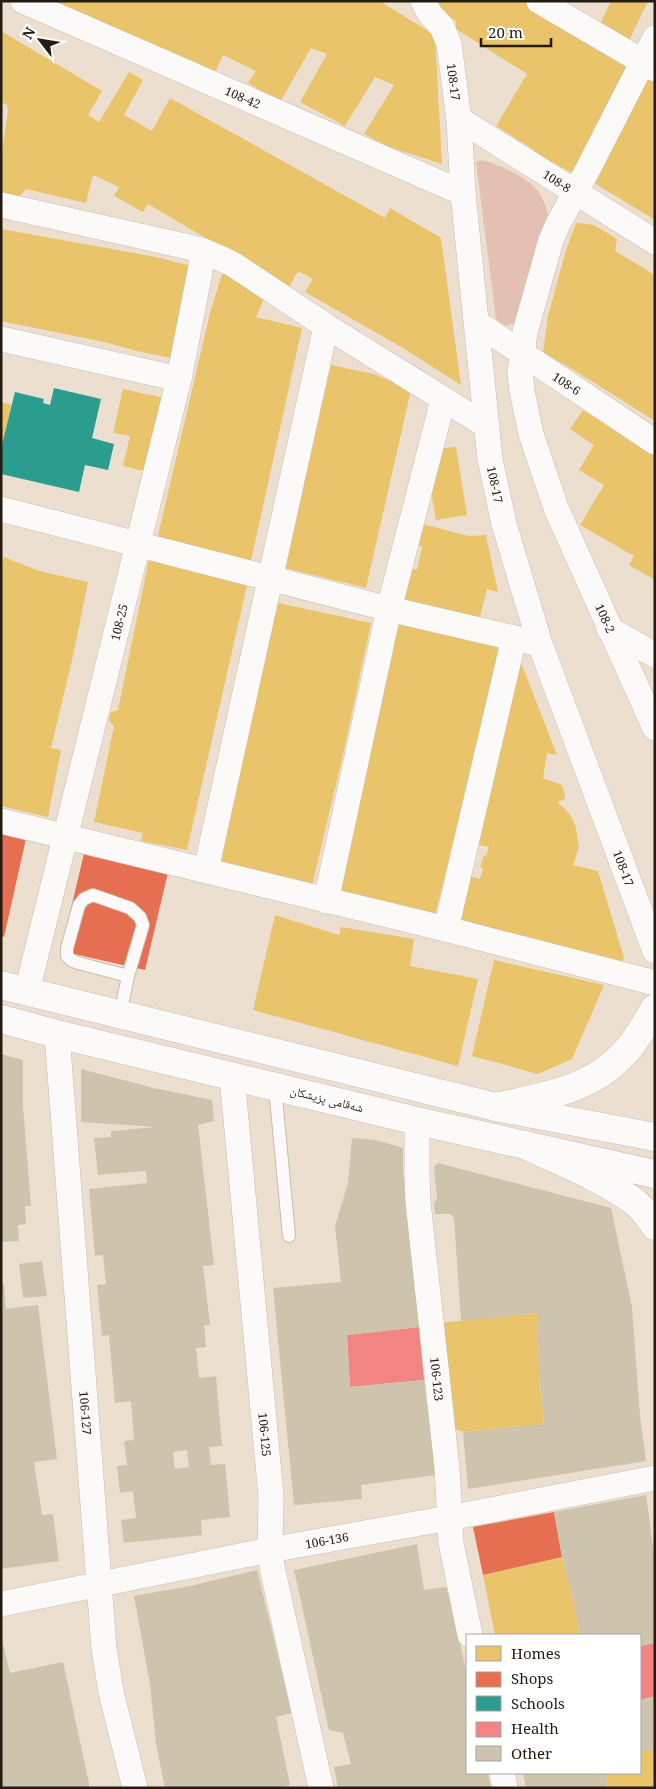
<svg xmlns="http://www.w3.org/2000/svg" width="656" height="1789" font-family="'Noto Serif','Noto Naskh Arabic',serif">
<rect width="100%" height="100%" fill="#ecdfd0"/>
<!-- green -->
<path fill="#e3c0b3" d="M481,160C495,162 528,178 537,190C543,198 546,206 548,215L521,318L515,323L505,326L496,319L476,162Z"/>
<!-- homes -->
<path fill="#e9c46a" d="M38,1L381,2L435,35L442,164L389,147L364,134L394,85L375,77L345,126L300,102L327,54L311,48L280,102L248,83L256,71L223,55L212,79Z
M432,1H524L631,66L572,173L552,162L549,167L530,156L534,150L496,126L527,74L456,29V21L446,16Z
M611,1H648L628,43L598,28Z
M1,31L102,91L88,115L99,122L129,72L143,80L124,115L152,131L170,98L385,218L390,208L441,238L461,385L403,348L305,292L313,279L298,271L289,287L148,204L143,212L114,196L119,187L93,175L86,203L26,189L20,196L1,194V158L8,111L7,105L1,102Z
M644,75L655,81V220L591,181Z
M576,223L594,225L617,239L615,251L655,275V421L569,367L543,353L548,316L566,250Z
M1,229L156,257L199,268L176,359L137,351L104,342L1,321Z
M223,271L266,294L256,317L302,328L251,561L157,540L210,313Z
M331,365L374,374L411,390L366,588L285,568Z
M123,389L164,398L147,472L123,466L130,436L113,433Z
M1,402L12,405L2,446H1Z
M583,410L655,455V580L629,565L634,556L580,525L604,485L579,470L594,445L570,429Z
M456,447L467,515L436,520L429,479L435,449Z
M418,523L469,536L486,535L498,592L487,589L479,621L401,600L410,568L417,570L422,546L414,545Z
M4,557L39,571L88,582L73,656L51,748L61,750L48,817L1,806V567Z
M149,559L248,581L187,850L141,841L143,833L94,822L114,726L109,721L110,713L118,710Z
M278,603L371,623L343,755L311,890L218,865Z
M397,623L499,646L493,675L435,916L334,892Z
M516,663L522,665L557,755L547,753L543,778L562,785L565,794L564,800L559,801L558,803L566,810L572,818L576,828L579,847L573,865L598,871L624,958L619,970L460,925L470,876L480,879L483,868L480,867L484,855L486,857L489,847L479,845Z
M275,915L339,935L341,927L414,939L410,966L478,979L458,1066L253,1010Z
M494,960L604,985L572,1059L538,1074L472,1056Z
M537,1313L539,1372L544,1424L463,1432L452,1428L439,1323Z
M562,1557L574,1602L580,1635H495L483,1575Z
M655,1749V1788H608L605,1773H640V1752Z"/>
<!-- shops -->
<path fill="#e76f51" d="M1,828L27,834L4,937L1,936Z
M85,849L169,868L145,970L61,951Z
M554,1512L562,1557L483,1575L473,1527Z"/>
<!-- schools -->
<path fill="#2a9d8f" d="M54,388L101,399L92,438L114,444L108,470L85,465L79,492L1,474V449L15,392L44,399L43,403L50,405Z"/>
<!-- health -->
<path fill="#f28482" d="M419,1327L424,1380L350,1387L347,1335Z
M655,1643V1696L640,1700V1646Z"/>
<!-- building -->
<path fill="#cec3ad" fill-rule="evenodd" d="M1,1054L23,1060V1106L31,1206H25L26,1224L18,1225L19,1241L1,1242Z
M81,1069L154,1088L212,1100L214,1121L198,1125L214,1265L203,1266L210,1325H204L206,1347L196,1348L199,1378L216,1376L222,1446L209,1447L211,1465L225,1464L230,1517L201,1520L202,1535L124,1543L121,1520L136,1518L133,1491L120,1493L117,1466L127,1465L124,1441L134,1440L131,1401L115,1403L109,1335L102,1336L97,1285L106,1284L103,1255L95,1256L89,1189L147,1183L146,1171L98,1175L94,1138L111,1137V1131L156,1127L81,1122ZM187,1450L189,1467L175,1469L173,1452Z
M352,1138L375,1140L403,1148V1172L419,1327L347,1335L350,1387L424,1380L436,1475L361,1485L362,1499L294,1505L273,1288L341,1282L335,1226L348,1183Z
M438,1163L611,1208L632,1307L640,1416L646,1461L468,1489L463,1432L544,1424L539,1372L537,1313L461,1321L454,1218L450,1214H435L434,1203L437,1199L434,1167Z
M42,1261L47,1296L23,1298L19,1264Z
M1,1284H4L6,1309L38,1305L57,1459L34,1462L42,1515L53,1514L59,1561L1,1569Z
M646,1495L655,1562V1643L640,1646V1635H580L574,1602L562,1557L554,1512Z
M417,1544L424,1590L446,1587L454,1614L467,1676V1773H488L491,1788H338L334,1767L351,1764L343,1733L329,1730L294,1570Z
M257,1570L292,1713L276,1717L290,1785L279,1788H165L156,1744L150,1684L134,1596L190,1586Z
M1,1635L10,1673L63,1662L90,1788H1Z
M655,1696V1749L640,1752V1700Z
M523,1773H605L608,1788H526Z"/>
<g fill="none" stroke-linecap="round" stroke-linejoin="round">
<!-- service casing -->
<g stroke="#c8bdb1" stroke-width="14">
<path id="service" d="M120,1015L128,976L143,925L140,917L130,908L93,895L84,899L79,905L67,948V956L71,960L78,963L128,976
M275,1087L289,1236"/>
</g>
<!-- minor casing -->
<g stroke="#c8bdb1" stroke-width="26">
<g id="minor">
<path id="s1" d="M23,1L463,193"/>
<path id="s2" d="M423,1L430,14L442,27L449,44L459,119L463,193L490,459L504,524L540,644L655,951"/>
<path d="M539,1L655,69"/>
<path id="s3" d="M655,38L587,171L558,224L551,240L525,332L520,372L522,391L531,434L556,508L655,728"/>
<path id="s4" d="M459,119L655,242"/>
<path d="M1,205L189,247C205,251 219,257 234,265L326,326L487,426"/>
<path id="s5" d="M477,323L655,442"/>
<path d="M1,339L179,379"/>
<path d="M1,509L389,609L540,644"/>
<path d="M609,629L655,655"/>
<path d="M1,821L446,929L655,983"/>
<path d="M206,870L326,326"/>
<path d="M326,901L389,609L443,400"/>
<path d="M446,929L514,638"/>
<path id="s6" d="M27,991L179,379L204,251"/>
<path id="s7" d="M57,1034L104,1648L111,1692L135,1788"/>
<path id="s8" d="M232,1076L271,1496L270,1550L272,1567L321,1788"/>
<path id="s9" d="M417,1121V1175L418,1202L447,1468L451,1543L470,1635"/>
<path id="s10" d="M1,1604L270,1550L449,1518L655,1478"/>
<path d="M502,1773L505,1788"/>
</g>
</g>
<!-- secondary casing -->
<g stroke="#c8bdb1" stroke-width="29">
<path id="secondary" d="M1,985L496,1107L655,1137
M1,1019L57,1034L417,1121L655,1174"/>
</g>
<!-- primary casing -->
<g stroke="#c8bdb1" stroke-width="29">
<path id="primary" d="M496,1107C548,1095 593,1091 630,1047C639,1035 647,1021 655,1008
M525,1145C561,1162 600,1177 632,1200C642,1207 649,1217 655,1226"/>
</g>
<!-- service -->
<use href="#service" stroke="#fcfaf8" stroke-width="12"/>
<!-- minor -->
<use href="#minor" stroke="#fcfaf8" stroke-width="25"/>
<!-- secondary -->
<use href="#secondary" stroke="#fcfaf8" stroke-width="28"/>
<!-- primary -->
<use href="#primary" stroke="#fcfaf8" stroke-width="28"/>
</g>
<g text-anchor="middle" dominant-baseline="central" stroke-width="5" stroke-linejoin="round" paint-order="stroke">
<!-- street labels -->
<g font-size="12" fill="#241b11" stroke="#fff">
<text stroke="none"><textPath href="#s2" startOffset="89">108-17</textPath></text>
<text stroke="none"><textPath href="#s1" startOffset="240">108-42</textPath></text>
<text stroke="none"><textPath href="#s4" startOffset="116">108-8</textPath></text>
<text stroke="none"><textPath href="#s5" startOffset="108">108-6</textPath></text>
<text stroke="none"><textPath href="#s2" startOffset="494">108-17</textPath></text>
<text stroke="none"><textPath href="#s3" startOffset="625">108-2</textPath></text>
<text stroke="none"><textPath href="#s6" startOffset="380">108-25</textPath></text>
<text stroke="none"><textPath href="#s2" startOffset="899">108-17</textPath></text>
<text transform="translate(327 1099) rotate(14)">شەقامی پزیشکان</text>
<text stroke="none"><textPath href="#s9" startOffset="259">106-123</textPath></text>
<text stroke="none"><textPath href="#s7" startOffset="380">106-127</textPath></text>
<text stroke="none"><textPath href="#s8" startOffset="360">106-125</textPath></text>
<text stroke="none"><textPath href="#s10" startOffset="332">106-136</textPath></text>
</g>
</g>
<!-- border -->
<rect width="656" height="1789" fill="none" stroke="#241b11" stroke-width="5"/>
<!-- legend -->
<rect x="466" y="1634" width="175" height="140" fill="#ffffff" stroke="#a7a4a0"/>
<rect x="476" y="1646" width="25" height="15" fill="#e9c46a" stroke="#a7a4a0"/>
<text x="511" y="1659" font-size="15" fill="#241b11">Homes</text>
<rect x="476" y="1672" width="25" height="15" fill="#e76f51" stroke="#a7a4a0"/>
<text x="511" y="1684" font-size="15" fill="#241b11">Shops</text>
<rect x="476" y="1696" width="25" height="15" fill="#2a9d8f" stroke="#a7a4a0"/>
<text x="511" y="1709" font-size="15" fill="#241b11">Schools</text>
<rect x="476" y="1722" width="25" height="15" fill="#f28482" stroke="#a7a4a0"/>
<text x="511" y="1734" font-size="15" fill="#241b11">Health</text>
<rect x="476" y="1746" width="25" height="15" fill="#cec3ad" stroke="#a7a4a0"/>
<text x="511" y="1759" font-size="15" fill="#241b11">Other</text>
<!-- north arrow -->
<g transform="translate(40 40) rotate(301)" stroke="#ffffff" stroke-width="4" paint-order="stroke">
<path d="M0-4L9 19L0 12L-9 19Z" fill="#241b11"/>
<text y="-8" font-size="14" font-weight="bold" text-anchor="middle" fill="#241b11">N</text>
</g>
<!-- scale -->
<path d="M481 38v8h70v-8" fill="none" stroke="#241b11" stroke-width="2.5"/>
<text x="488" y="38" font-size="15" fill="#241b11" stroke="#ffffff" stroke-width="4" paint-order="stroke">20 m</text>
</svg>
